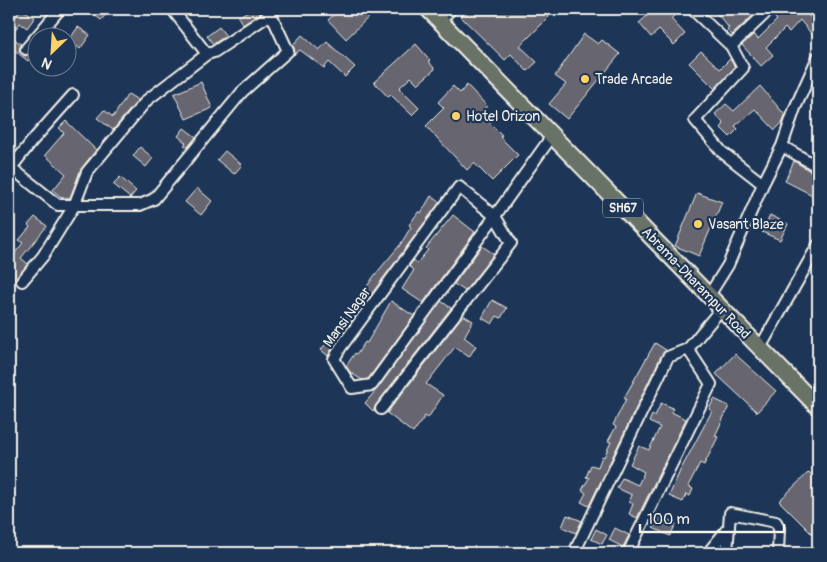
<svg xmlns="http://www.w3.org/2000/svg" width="827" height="562" font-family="Pangolin,sans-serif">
<rect width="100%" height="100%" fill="#1d3557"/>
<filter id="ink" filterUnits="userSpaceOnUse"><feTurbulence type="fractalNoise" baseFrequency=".02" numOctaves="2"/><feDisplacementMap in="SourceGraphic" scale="10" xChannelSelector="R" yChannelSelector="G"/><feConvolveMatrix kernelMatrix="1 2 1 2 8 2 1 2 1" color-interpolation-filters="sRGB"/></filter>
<g filter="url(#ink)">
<!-- building -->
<path fill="#666570" stroke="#f4f1e8" d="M21,9L35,17L27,28L20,23L11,35L9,34V27Z
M87,9H111L101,20Z
M251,9H262L264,11L243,25L238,17Z
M340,9H377L346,39L328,20Z
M467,9H541L549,17L520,46L537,62L527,71L511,54L505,60L460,16Z
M655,9H681L671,19L685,34L674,45L659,30L651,37L639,23Z
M713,9H736L742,15L751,9H760L732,35L727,30L729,28Z
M777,9H817L809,16L818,27V34L814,37L800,20L789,32L785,28L766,47L773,55L761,66L742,45L754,34L758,39L777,20L773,16Z
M78,27L90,35L80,49L69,40Z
M219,27L226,36L213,44L207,36Z
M584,34L598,44L602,40L620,54L567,119L549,104L566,84L555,76Z
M9,35L21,44L19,51L22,54L25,56L32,52L34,54L28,61L9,46Z
M302,35L319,50L327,42L355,67L345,77L329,62L324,68L300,50L294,55L295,52L293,45Z
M416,44L430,60L428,61L435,69L418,84L411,77L399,88L419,108L412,115L391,95L388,97L374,82Z
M701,51L720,69L730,59L735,67L715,89L689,63Z
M201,82L212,108L186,119L174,94Z
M467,85L487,106L480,113L502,135L500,137L518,155L492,181L474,163L467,170L426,126L444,108L438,102L453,86L460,93Z
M760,86L785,115L783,122L775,130L755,109L735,126L738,129L730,137L721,128L724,124L715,114L726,104L734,111Z
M128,94L138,100L113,130L97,118L104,110L113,117Z
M66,121L96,150L81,169L70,198H62L53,190L66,174L45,155L64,133L59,128Z
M184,128L196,137L188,147L184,145L186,143L178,136Z
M140,147L153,158L146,167L133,156Z
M225,151L242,165L234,174L217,160Z
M794,161L818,176V198L785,181Z
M120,177L136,191L130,198L113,184Z
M197,188L212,201L201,215L185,202Z
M697,193L722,202L699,256L675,246Z
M431,196L440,202L335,343L328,356L321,350L331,337L332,338L374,276L400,245L411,227L409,225L419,211L421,213Z
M453,215L475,232L423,303L402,289L414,270L409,266L414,260L417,263L428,250L426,248Z
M770,215L788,224L780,240L762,232Z
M35,217L47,226L21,258L28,264L9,289V260L23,243L19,240L30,227L28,225Z
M482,246L494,254L465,291L454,284Z
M492,300L507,308L501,318L497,316L492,324L482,318Z
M391,301L414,316L368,379L362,380L351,373L346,366L355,353L357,354L365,342L367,343Z
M441,301L451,308L376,405L373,411L365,403L378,388Z
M463,315L473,321L464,337L476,346L469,357L455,347L426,384L443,395L428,418L425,416L413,433L387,413Z
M655,343L666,350L662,354L589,506L581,502L586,493L582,490L589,478L586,477L591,465L598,467L602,456L604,457L611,442L608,441L616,427L613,425L626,399L624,398Z
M735,354L776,391L757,412L716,374Z
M714,399L729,406L715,436L718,437L704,465L700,463L688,486L693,489L690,496L686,494L683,502L669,496L680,471L712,411L709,409Z
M661,403L673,408L671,412L686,419L637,518L629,514L633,504L629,502L632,495L617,488L622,478L638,485L644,472L630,464L639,446L649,450L660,427L649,422L652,415L655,416Z
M809,472L818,482V540L779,501Z
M567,515L582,521L576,533L562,527Z
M660,515L676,524L670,536L653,528Z
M615,528L629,535L623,547L609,540Z
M596,529L607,535L602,544L591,539Z"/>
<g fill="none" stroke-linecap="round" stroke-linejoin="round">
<!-- minor casing -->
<g stroke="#f4f1e8" stroke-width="14">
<path id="minor" d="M172,9L207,54
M692,9L731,46L743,68L695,120L722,152L763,184
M440,21L451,9
M731,46L770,9
M26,49L60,9
M782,146L818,167
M9,166L58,205H140L154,199L242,92L288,51L271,14
M11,168L32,141L73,95
M22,281L43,256L74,206L87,172L147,100L207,54L214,52L271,14L275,9
M708,297L728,265L763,184L782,146L795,108L818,57
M760,348L818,245
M381,409L511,243L495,216L372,385L352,388L334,359L341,347L459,187L495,216L552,136
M574,553L668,357L688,349L721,309
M628,553L711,384L688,349
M708,553L729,527
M727,553L730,513L776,522L779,528L778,553"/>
</g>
<!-- primary casing -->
<g stroke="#f4f1e8" stroke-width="19">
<path id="primary" d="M428,9L818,407"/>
</g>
<!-- minor -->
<use href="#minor" stroke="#1d3557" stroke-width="10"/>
<!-- primary -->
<use href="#primary" stroke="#697266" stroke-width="15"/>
</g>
</g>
<!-- markers -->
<g fill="#ffd166" stroke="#1d3557" stroke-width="2">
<circle cx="585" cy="79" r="5"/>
<circle cx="456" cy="116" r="5"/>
<circle cx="698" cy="224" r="5"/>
</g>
<g text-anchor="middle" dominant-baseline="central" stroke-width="4.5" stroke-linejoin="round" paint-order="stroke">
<!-- shield labels -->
<rect fill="#1d3557" stroke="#b4b9bc" stroke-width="1" x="603" y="198.5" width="40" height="19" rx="4"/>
<g font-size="12" font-weight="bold" fill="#f4f1e8">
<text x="623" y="208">SH67</text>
</g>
<!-- poi labels -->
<g font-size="14" fill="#f4f1e8" stroke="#1d3557" text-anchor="start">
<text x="595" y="79">Trade Arcade</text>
<text x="466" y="116">Hotel Orizon</text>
<text x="708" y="224">Vasant Blaze</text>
</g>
<!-- street labels -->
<g font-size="14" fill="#f4f1e8" stroke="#1d3557">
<text transform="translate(696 283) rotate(46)">Abrama-Dharampur Road</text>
<text transform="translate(347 317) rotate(-54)">Mansi Nagar</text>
</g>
</g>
<!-- margin -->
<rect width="827" height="562" fill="none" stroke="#1d3557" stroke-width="30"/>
<rect x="15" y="15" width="797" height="532" fill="none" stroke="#f4f1e8" stroke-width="2" filter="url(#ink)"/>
<!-- north arrow -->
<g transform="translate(52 52) rotate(205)"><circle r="24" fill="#1d3557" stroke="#738091"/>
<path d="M0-4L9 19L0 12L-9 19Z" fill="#ffd166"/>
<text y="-8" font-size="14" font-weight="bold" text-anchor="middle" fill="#f4f1e8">N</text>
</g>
<!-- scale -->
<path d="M640 524v8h144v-8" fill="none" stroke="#f4f1e8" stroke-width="2.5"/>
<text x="647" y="524" font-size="15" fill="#f4f1e8" stroke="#1d3557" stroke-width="4" paint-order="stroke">100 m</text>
</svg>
